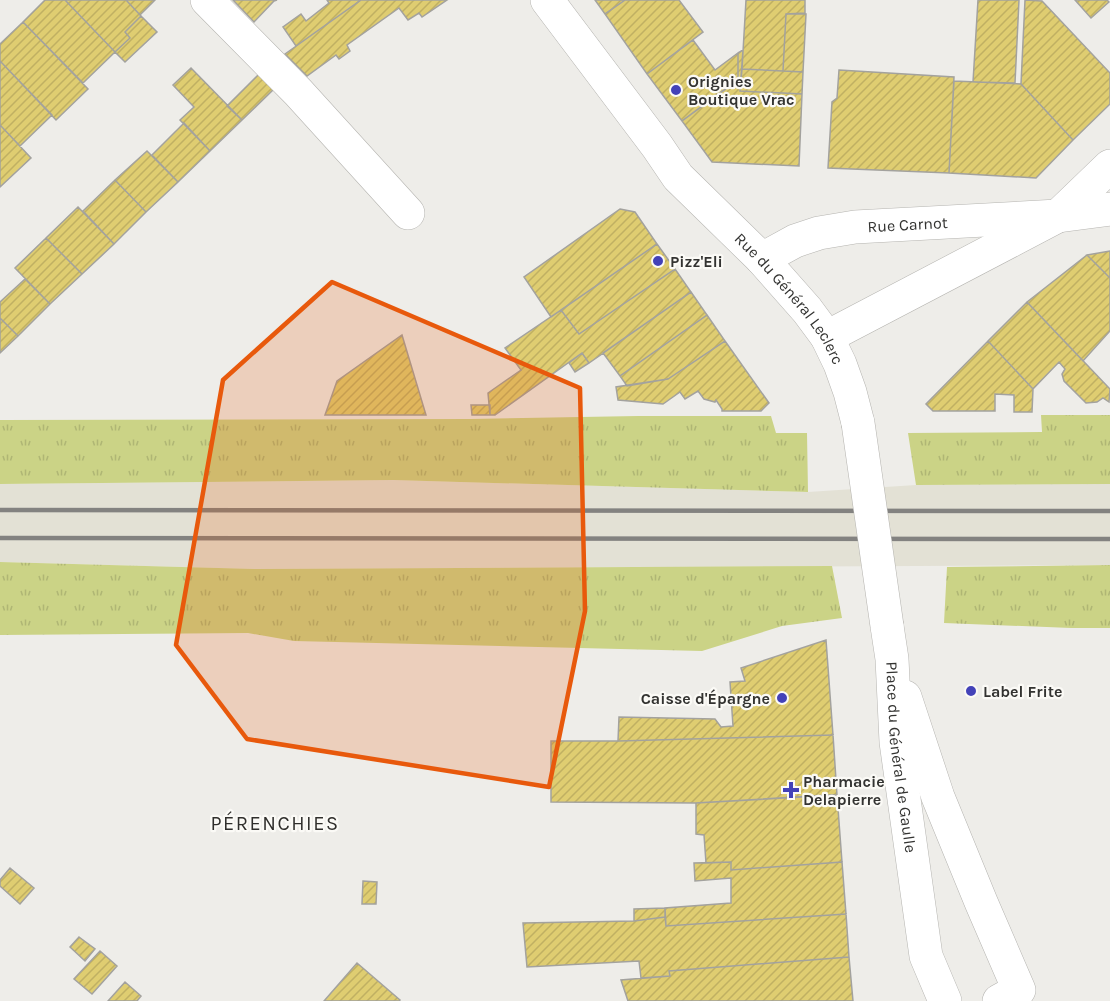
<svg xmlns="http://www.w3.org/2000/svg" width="1110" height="1001" font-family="Karla,sans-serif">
<defs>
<pattern id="grass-tufts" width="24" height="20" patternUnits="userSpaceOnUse" patternTransform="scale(1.5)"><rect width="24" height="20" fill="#cbd386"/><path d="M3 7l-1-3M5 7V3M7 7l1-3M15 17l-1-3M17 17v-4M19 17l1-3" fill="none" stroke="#afb674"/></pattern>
<pattern id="building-hatch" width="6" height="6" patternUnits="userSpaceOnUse" patternTransform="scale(1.5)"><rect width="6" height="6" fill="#dfcd71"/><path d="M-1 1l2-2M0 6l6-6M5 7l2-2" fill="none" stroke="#c0b062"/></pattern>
</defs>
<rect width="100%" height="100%" fill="#eeede9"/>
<!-- built -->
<path fill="#e3e1d5" d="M393,480L808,492L916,485L1110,484V565L255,569L0,562V484Z"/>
<!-- grass -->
<path fill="url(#grass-tufts)" d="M1041,415H1110V484L916,485L908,433L1042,432Z
M638,416H771L776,433H807L808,492L393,480L0,484V420L471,419Z
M0,562L255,569L832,566L842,618L782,626L702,651L294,641L248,633L0,635Z
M1110,565V628H1071L944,623L947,567Z"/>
<!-- building -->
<path fill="url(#building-hatch)" stroke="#a3a29e" stroke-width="1.5" d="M45,0H65L115,52L83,83L23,22Z
M65,0H126L141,16L125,32L130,38L115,52Z
M126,0H155L140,15Z
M233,0H277L274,1L254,22Z
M327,0H361L296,46L283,27L301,14L306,21L329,3Z
M361,0H447L422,17L419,13L408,20L399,8L347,45L350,51L339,59L336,55L307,76L285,54Z
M595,0H625L605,14Z
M625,0H679L703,32L647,74L605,14Z
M746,0H805V13L786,14L783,71L742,69Z
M978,0H1019L1015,83L973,82Z
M1025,0L1042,1L1110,73V104L1073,140L1021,84Z
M1075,0H1107L1109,2L1091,18Z
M786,14H806L803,72L783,71Z
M141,16L157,32L125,62L115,52L130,38L125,32Z
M23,22L88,89L56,120L0,61V44Z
M693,40L715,70L738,53V80L682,121L647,74Z
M743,50L741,77L738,80V53Z
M0,61L52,115L20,146L0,125Z
M191,68L242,120L210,151L180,120L194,107L173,85Z
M742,69L803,72L802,94L740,91Z
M839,70L954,77L949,173L828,168L832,102L837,98Z
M260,73L274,89L242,120L227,106Z
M741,77L740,91L802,94L799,166L712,162L682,121Z
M954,81L1021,84L1073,140L1036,178L949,173Z
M184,123L210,151L178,182L152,155Z
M0,125L31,158L0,187Z
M147,151L178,182L146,212L115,180Z
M115,180L146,212L114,244L83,211Z
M78,207L114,244L82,274L46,238Z
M620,209L635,212L657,244L551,317L524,277Z
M46,238L82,274L50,304L15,268Z
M657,244L675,269L579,334L561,310Z
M1110,251V278L1087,255Z
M1087,255L1110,278V331L1083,361L1027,302Z
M675,269L691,292L589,363L582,353L495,415H490L488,393L521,370L505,348L561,310L579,334Z
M25,279L50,304L18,336L0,318V302Z
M691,292L707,315L620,376L603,353Z
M1027,302L1110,389L1109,402L1103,398L1097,402L1086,403L1064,381L1062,374L1065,369L1059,362L1033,389L988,341Z
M707,315L725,341L668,379L627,386L620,376Z
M0,318L18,336L0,353Z
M402,335L426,415H325L337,381Z
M725,341L769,403L761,411H722V409L716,400L715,402L704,399L698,391L685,399L680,392L663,404L618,400L616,387L668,379Z
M988,341L1033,389L1032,412H1014V395L995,394V411H933L926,404Z
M582,353L589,363L575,372L569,363Z
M471,405H490V415H472Z
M826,640L833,735L618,741L619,717L715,719L721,727L733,726L730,682L745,681L741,668Z
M833,735L837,795L696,803L551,802V741H618Z
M828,795H837L842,862L731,870V862L706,863L704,835L696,834V803Z
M731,862V870L842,862L846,914L666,926L665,908L731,903V878L695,881L694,863Z
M10,868L34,888L20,904L0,886V880Z
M363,881L377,882L376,904H362Z
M665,908V917L634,921V909Z
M846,914L849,957L669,971L670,976L641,978L639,961L527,967L523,923L634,921L665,917L666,926Z
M79,937L95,949L85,961L70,947Z
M100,951L117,966L92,994L74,979Z
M849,957L853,1001H628L621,980L670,976L669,971Z
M357,963L400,1000L399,1001H324Z
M125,982L141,996L137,1001H108Z"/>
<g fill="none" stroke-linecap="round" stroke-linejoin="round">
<!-- minor casing -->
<g stroke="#b5b4b0" stroke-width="34">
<g id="minor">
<path d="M207,0L298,92L408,213"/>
<path id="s1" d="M762,259L795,241L819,233L855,227L1058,216L1110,209"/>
<path d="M827,337L1058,216L1110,166"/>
</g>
</g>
<!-- major casing -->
<g stroke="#b5b4b0" stroke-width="34">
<g id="major">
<path id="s2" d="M547,0L657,146L678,177L762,259L807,310L827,337L840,364L850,392L858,423"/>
<path id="s3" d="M887,626L892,659L896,742L926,956L945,1001"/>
<path d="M905,697L938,797L981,902L1019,990L999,1001"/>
</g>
</g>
<!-- minor -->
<use href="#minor" stroke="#fff" stroke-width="33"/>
<!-- major -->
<use href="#major" stroke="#fff" stroke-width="33"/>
<!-- rail -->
<path stroke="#838280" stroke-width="4.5" d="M0,510L1110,511
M0,538L1110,539"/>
<!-- major-bridge casing -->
<g stroke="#b5b4b0" stroke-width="34" stroke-linecap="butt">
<path id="major-bridge" d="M858,423L887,626"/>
</g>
<!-- major-bridge -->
<use href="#major-bridge" stroke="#fff" stroke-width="33"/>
</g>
<!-- marked area -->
<path fill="#e8590c" fill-opacity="0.2" stroke="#e8590c" stroke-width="4.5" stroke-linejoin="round" d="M332,282L580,388L585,611L549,787L247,739L176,645L223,380Z"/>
<!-- markers -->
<g fill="#4342b8" stroke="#fbfaf6" stroke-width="2">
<circle cx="676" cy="90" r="6"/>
<circle cx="658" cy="261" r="6"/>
<circle cx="971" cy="691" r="6"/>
<circle cx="782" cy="698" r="6"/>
<path d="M788 781h6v6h6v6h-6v6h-6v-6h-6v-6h6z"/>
</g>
<g text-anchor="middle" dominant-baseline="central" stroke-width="4.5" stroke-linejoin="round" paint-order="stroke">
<!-- poi labels -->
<g font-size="16" font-weight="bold" fill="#333331" stroke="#fbfaf6" text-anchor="start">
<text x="688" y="81">Orignies<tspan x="688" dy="18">Boutique Vrac</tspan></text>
<text x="670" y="261">Pizz'Eli</text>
<text x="983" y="691">Label Frite</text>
<text x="770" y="698" text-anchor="end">Caisse d'Épargne</text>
<text x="803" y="781">Pharmacie<tspan x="803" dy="18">Delapierre</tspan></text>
</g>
<!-- street labels -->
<g font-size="16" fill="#333331" stroke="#fbfaf6">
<text stroke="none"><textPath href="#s1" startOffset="152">Rue Carnot</textPath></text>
<text stroke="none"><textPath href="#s2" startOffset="386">Rue du Général Leclerc</textPath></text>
<text stroke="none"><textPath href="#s3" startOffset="132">Place du Général de Gaulle</textPath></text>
</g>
<!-- quarter labels -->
<g font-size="20" letter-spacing="1.5" fill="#302f2c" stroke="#fbfaf6">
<text x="275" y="823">PÉRENCHIES</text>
</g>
</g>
</svg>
